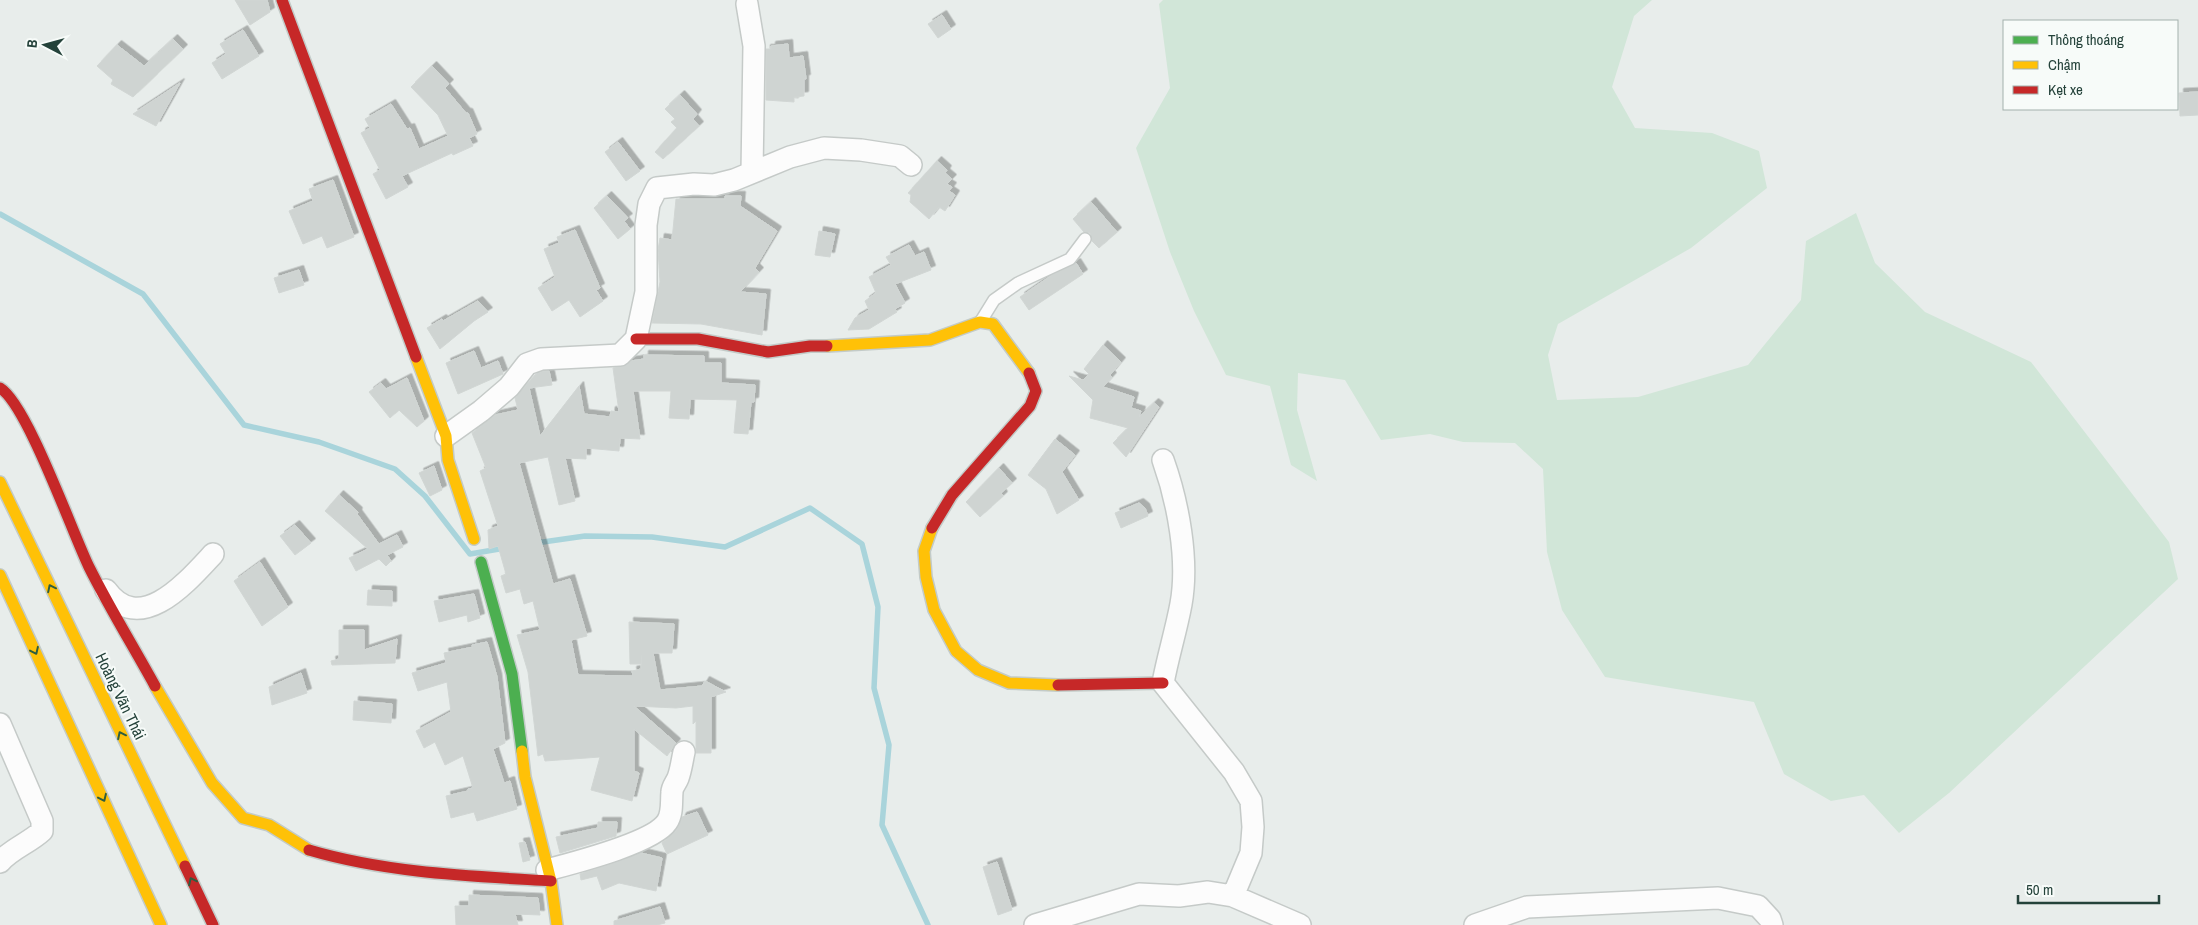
<svg xmlns="http://www.w3.org/2000/svg" width="2198" height="925" font-family="'Archivo Narrow',sans-serif">
<defs>
<filter id="shadow"><feDropShadow dx="4.5" dy="-4.5" stdDeviation="0" flood-color="#0004"/></filter>
</defs>
<rect width="100%" height="100%" fill="#e8edeb"/>
<!-- green -->
<path fill="#d1e6d8" d="M1163,0H1652L1634,16L1612,87L1635,128L1712,133L1759,151L1767,188L1691,248L1558,324L1548,355L1557,400L1638,397L1748,365L1801,300L1806,241L1856,213L1875,263L1925,312L2031,362L2169,542L2178,579L1949,793L1899,833L1864,795L1831,801L1784,774L1754,702L1605,677L1562,610L1547,552L1543,469L1515,443L1463,442L1430,434L1381,440L1345,380L1298,373L1297,410L1317,481L1291,465L1270,386L1226,375L1194,311L1170,252L1136,148L1170,88L1159,4Z"/>
<g fill="none" stroke-linecap="round" stroke-linejoin="round">
<!-- stream -->
<path stroke="#a9d4db" stroke-width="5.5" d="M0,214L143,294L244,425L319,442L395,469L425,496L470,554L505,548
M536,543L585,536L652,537L725,547L810,508L862,544L878,607L874,688L889,745L882,825L928,925"/>
</g>
<!-- building -->
<path fill="#cfd4d2" stroke="#d1d6d4" filter="url(#shadow)" d="M235,0H267L270,12L250,25Z
M942,15L951,29L938,38L928,24Z
M243,30L259,56L222,79L212,63L226,54L220,44Z
M173,39L183,49L133,97L111,84L113,80L97,66L117,45L144,66Z
M788,44L789,58L803,56L806,79H804V96L794,97V102L766,100V49H771V46Z
M432,66L449,84L445,88L466,113H468L477,134L469,138L473,146L453,155L452,153L402,176L408,187L386,199L373,174L380,170L361,133L370,128L365,119L391,104L407,129L410,128L419,149L448,136L438,115L411,87Z
M180,83L156,126L133,114Z
M2198,92V115L2180,116L2179,93Z
M680,95L697,114L693,119L699,126L663,159L655,152L677,128L671,122L675,119L665,109Z
M618,142L640,171L626,181L605,152Z
M937,161L947,170L945,173L952,179L947,184L952,187L949,191L955,195L945,211L939,207L929,219L910,202L911,195L908,193Z
M333,180L354,237L327,248L322,236L303,244L289,211L313,201L309,189Z
M607,196L628,218L624,221L630,229L618,239L594,208Z
M725,196H741L740,206L777,231L755,268L759,272L740,292L766,294L762,335L701,324L652,323L660,282L658,250L660,238L672,240L676,199H725Z
M1091,202L1117,232L1099,248L1092,241L1090,233L1084,232L1073,219Z
M575,230L600,288L596,290L603,301L580,317L569,300L552,311L538,288L555,277L544,249L559,243L557,237Z
M819,231L835,234L830,257L815,255Z
M909,245L915,256L924,252L931,270L895,284L905,303L895,309L897,312L869,329L848,330L855,318L869,310L865,301L876,293L869,277L891,265L886,257Z
M1076,263L1083,274L1029,310L1020,297L1052,275Z
M299,270L304,285L279,293L274,278Z
M478,301L488,312L474,321L440,349L427,328L442,319L443,321Z
M1103,345L1121,362L1110,375L1112,377L1103,387L1134,397L1131,408L1141,411L1139,417L1154,403L1159,407L1126,457L1113,443L1128,428L1090,418L1093,400L1069,376L1083,380L1089,374L1084,369Z
M474,351L481,368L498,361L503,374L458,394L446,363Z
M644,355L704,356V363H721V383L755,385L754,402H751L748,434L734,433L737,400L690,399L689,419L669,418L671,391H633L640,439L620,438L619,451L586,448V459L565,458L575,501L559,505L548,457L519,463L553,584L570,579L587,636L571,640L578,675L633,676L632,671L641,669L642,655L641,664H630L629,622L674,624L672,653H653L660,690L702,686L705,681L726,692L711,697V753H696V721L693,724V706L676,708L634,706L676,743L667,756L634,729V771L639,773L632,801L591,790L600,757L545,761L543,754L538,756L528,672L517,635L540,630L533,601L524,604L520,589L506,593L501,576L506,574L498,546L489,549L488,530L498,526L480,471L486,468L472,433L495,415L518,410L515,398L535,375L543,371H549L552,385L529,388L540,436L579,386L584,414L610,417L611,411L619,412L613,368L621,367L631,361L644,359Z
M407,378L424,421L417,427L399,410L390,418L369,392L381,383L386,389Z
M1055,439L1075,455L1062,472L1079,500L1057,514L1046,489L1028,475Z
M434,466L442,490L430,496L419,473Z
M999,468L1012,483L1001,493L1003,496L980,517L966,502Z
M339,495L358,512L357,514L379,544L397,535L403,547L387,555L391,561L386,566L379,559L356,571L349,558L368,549L325,511Z
M1139,503L1145,508L1148,516L1121,528L1115,513Z
M295,525L311,543L295,555L280,536Z
M260,562L288,607L262,626L234,581Z
M368,590L392,591V606L367,605Z
M474,594L480,618L468,622L467,615L439,622L434,601Z
M339,630H364V650L397,639L395,663L332,665L331,661L339,659Z
M487,642L497,677L505,743L493,749L504,783L510,781L517,809L477,821L474,812L451,818L446,796L468,791V789L473,788L463,756L445,765L435,742L424,748L416,731L451,712L447,682L418,691L412,673L446,663L444,653L473,647L472,645Z
M301,673L307,693L272,705L269,687Z
M354,701L392,704L391,723L353,720Z
M697,812L708,835L667,854L662,843L676,831L682,817Z
M598,822H617L616,836L560,853L556,837L598,828Z
M525,842L530,860L523,862L519,843Z
M641,853L662,858L656,891L619,883L602,890L597,876L581,880L580,874Z
M997,862L1012,910L998,915L983,867Z
M469,895L538,898L540,915L515,914L518,925H456L455,906H469Z
M660,907L665,923L657,925H614V921Z"/>
<g fill="none" stroke-linecap="round" stroke-linejoin="round">
<!-- lane casing -->
<g stroke="#c5cac8" stroke-width="14">
<path id="lane" d="M981,321L994,300L1018,283L1070,259L1085,239"/>
</g>
<!-- street casing -->
<g stroke="#c5cac8" stroke-width="24">
<path id="street" d="M747,4L754,46L752,172
M446,436L481,411L509,387L527,364L541,359L620,355L636,339L646,292V225L649,204L657,188L694,184L714,185L734,180L790,157L824,148L861,150L900,156L911,165
M1163,460C1178,502 1189,560 1181,604C1176,631 1168,656 1163,683L1234,772L1251,801L1253,827L1251,853L1233,896
M106,590C140,637 187,582 213,554
M0,724L42,821V831C29,843 11,849 0,862
M547,870C573,863 653,843 667,822C673,813 671,802 672,792C672,787 676,783 678,778C681,770 682,761 684,752
M1035,925L1139,894L1179,896L1208,892L1233,896L1300,925
M1475,925L1527,907L1718,898L1758,906L1770,919L1772,925"/>
</g>
<!-- fast casing -->
<g stroke="#c3cbc8" stroke-width="14">
<path id="fast" d="M481,562L512,674L522,751"/>
</g>
<!-- slow casing -->
<g stroke="#c3cbc8" stroke-width="14">
<path id="slow" d="M827,346L930,340L980,322L993,324L1029,373
M416,357L446,436L448,460L474,539
M0,482L185,866
M932,528L924,551L926,577L934,610L956,651L978,670L1009,683L1058,685
M0,575L161,925
M155,686L212,783L243,818L269,825L309,850
M522,751L525,777L551,881L557,925"/>
</g>
<!-- jam casing -->
<g stroke="#c3cbc8" stroke-width="14">
<path id="jam" d="M282,0L416,357
M636,339H698L768,352L810,346H827
M0,388C27,404 72,532 89,567C109,607 133,646 155,686
M932,528L952,495L1030,406L1036,391L1029,373
M1058,685L1163,683
M309,850C387,873 470,876 551,881
M185,866L213,925"/>
</g>
<!-- lane -->
<use href="#lane" stroke="#fcfcfc" stroke-width="11"/>
<!-- street -->
<use href="#street" stroke="#fcfcfc" stroke-width="21"/>
<!-- fast -->
<use href="#fast" stroke="#4caf50" stroke-width="11"/>
<!-- slow -->
<use href="#slow" stroke="#ffc107" stroke-width="11"/>
<!-- jam -->
<use href="#jam" stroke="#c62828" stroke-width="11"/>
</g>
<!-- one-way arrows -->
<defs><path id="oneway-chevron" d="M-2-3.5L2.5 0L-2 3.5" fill="none" stroke-width="1.6" stroke-linecap="round" stroke-linejoin="round" transform="scale(1.25)"/></defs>
<g stroke="#2e5d40">
<use href="#oneway-chevron" transform="translate(51 588) rotate(-116)"/>
<use href="#oneway-chevron" transform="translate(35 651) rotate(65)"/>
<use href="#oneway-chevron" transform="translate(121 735) rotate(-116)"/>
<use href="#oneway-chevron" transform="translate(103 798) rotate(65)"/>
<use href="#oneway-chevron" transform="translate(192 881) rotate(-116)"/>
</g>
<g text-anchor="middle" dominant-baseline="central" stroke-width="4" stroke-linejoin="round" paint-order="stroke">
<!-- street labels -->
<g font-size="16" fill="#24423a" stroke="#f7fbf9">
<text transform="translate(121 696) rotate(64)">Hoàng Văn Thái</text>
</g>
</g>
<!-- legend -->
<rect x="2003" y="20" width="175" height="90" fill="#f7fbf9" stroke="#a3b1ad"/>
<rect x="2013" y="36" width="25" height="8" fill="#4caf50" stroke="#a3b1ad"/>
<text x="2048" y="45" font-size="15" fill="#24423a">Thông thoáng</text>
<rect x="2013" y="61" width="25" height="8" fill="#ffc107" stroke="#a3b1ad"/>
<text x="2048" y="70" font-size="15" fill="#24423a">Chậm</text>
<rect x="2013" y="86" width="25" height="8" fill="#c62828" stroke="#a3b1ad"/>
<text x="2048" y="95" font-size="15" fill="#24423a">Kẹt xe</text>
<!-- north arrow -->
<g transform="translate(45 45) rotate(276)" stroke="#f7fbf9" stroke-width="4" paint-order="stroke">
<path d="M0-4L9 19L0 12L-9 19Z" fill="#24423a"/>
<text y="-8" font-size="14" font-weight="bold" text-anchor="middle" fill="#24423a">B</text>
</g>
<!-- scale -->
<path d="M2018 895v8h141v-8" fill="none" stroke="#24423a" stroke-width="2.5"/>
<text x="2026" y="895" font-size="15" fill="#24423a" stroke="#f7fbf9" stroke-width="4" paint-order="stroke">50 m</text>
</svg>
